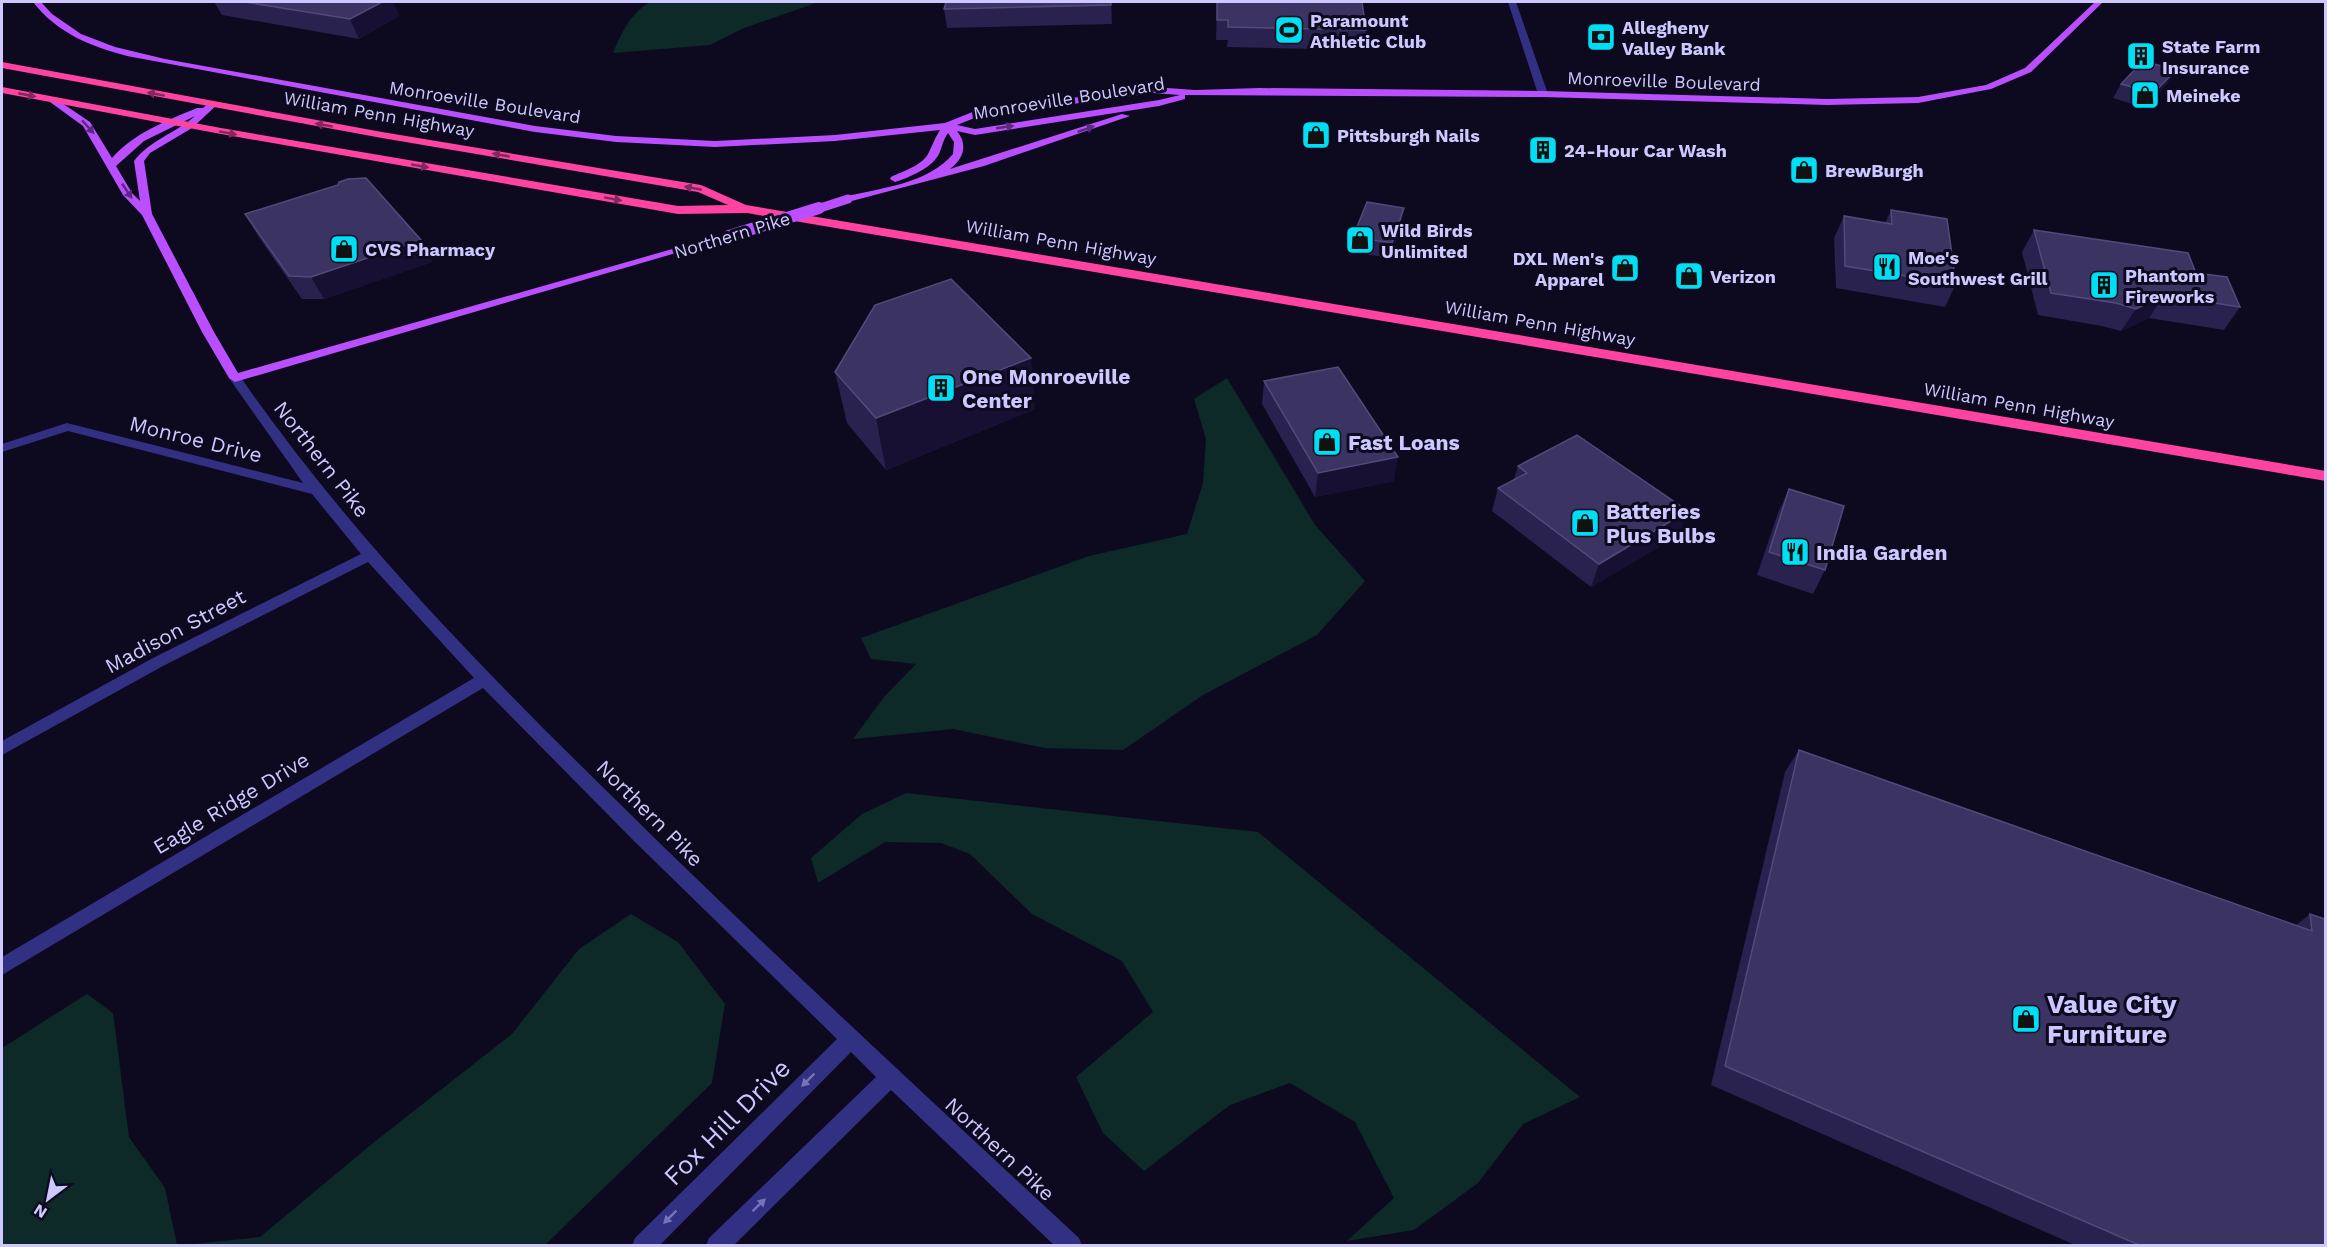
<svg xmlns="http://www.w3.org/2000/svg" width="2327" height="1247" font-family="'Work Sans',sans-serif">
<rect width="100%" height="100%" fill="#0d0a1f"/>
<!-- green -->
<path fill="#0d2928" d="M650,2H819L744,28L710,45L613,53C622,32 630,14 650,2Z
M1227,378L1315,525L1365,581L1317,635L1203,695L1123,750L1045,748L953,729L853,739L884,697L916,664L871,659L861,638L1089,556L1187,534L1203,483L1206,439L1194,399Z
M906,793L1258,832L1580,1097L1523,1124L1478,1183L1414,1230L1347,1241L1394,1198L1355,1122L1290,1083L1230,1105L1144,1171L1103,1133L1076,1077L1153,1012L1122,961L1032,914L970,854L941,843L885,842L818,883L811,858L862,814Z
M631,914L678,942L725,1004L712,1083L545,1245H185L260,1237L373,1143L512,1034L579,949Z
M87,994L113,1013L129,1137L165,1188L177,1245H2V1048Z"/>
<g fill="none" stroke-linecap="round" stroke-linejoin="round">
<!-- minor -->
<path fill="#323082" fill-rule="evenodd" d="M1508,2H1516L1548,94L1546,96L1538,94Z
M235,374L239,375C349,534 483,670 621,805C771,953 925,1095 1079,1238L1082,1246H1055L891,1090L733,1246H706L709,1238L876,1077L851,1052L659,1246H632L635,1238L837,1039L634,841L483,688L2,975V957L474,678L368,562L163,666L2,755V741L153,658L361,554L312,494L68,431L2,452V444L67,423L303,483L229,378Z"/>
<!-- major -->
<path fill="#ba4fff" fill-rule="evenodd" d="M33,2H41L52,14L81,34L115,47L165,59L535,126L616,136L715,141L835,135L945,123L975,111L1153,87L1195,90L1259,88L1543,91L1827,99L1918,97L1986,85L2025,68L2095,2H2103L2031,72L1991,89L1918,103L1827,105L1543,97L1185,95V99L1159,106L975,135L957,131C968,145 964,158 950,169L1122,114L1130,116L984,166L848,202L843,199L844,197C880,188 928,184 953,154L954,142L948,133C943,140 942,147 939,154C932,168 908,178 895,182L890,179L891,177C903,171 924,165 929,152C933,144 935,138 940,130L835,141L715,147L616,142L535,132L127,56C90,46 57,33 33,2ZM1153,93L1180,95L1159,100L975,129L957,125L977,117Z
M53,97L90,122L112,158C134,133 166,121 197,108H203L210,102L218,104L192,128L150,153L144,161L152,214L214,332L238,373L725,234H733L734,236L235,382L229,378L202,332L142,215L123,195L83,126L50,102L48,100ZM195,116C176,133 150,140 134,161L140,201L132,193L116,166L144,141Z"/>
<!-- highway -->
<path fill="#ff43a0" fill-rule="evenodd" d="M2,62L382,132L701,185L746,205L2326,471V481L747,213L678,214L221,134L2,93V87L221,128L678,206L728,205L698,192L382,138L2,68Z"/>
<!-- major-bridge-far1 -->
<path stroke="#ba4fff" stroke-width="9" d="M814,210L848,199"/>
<!-- major-bridge -->
<path stroke="#ba4fff" stroke-width="12" d="M729,236L819,208"/>
</g>
<!-- wall -->
<path fill="#29214e" d="M214,2H393L399,16L359,39L222,15Z
M1111,2L1112,24L947,28L944,9Z
M1217,2L1366,30L1364,50L1227,47L1228,40H1216Z
M2121,84H2167L2146,108L2113,98Z
M1891,210L1956,284L1945,307L1836,288L1834,238L1844,216L1885,223Z
M245,214L421,240L432,262L324,299H302L258,236Z
M1402,223L1390,258L1352,252L1353,237Z
M2034,230L2196,273L2240,307L2224,330L2149,318L2121,331L2102,326L2038,315L2022,252Z
M835,372L1035,409L886,470L847,423Z
M1264,381L1394,481L1315,497L1262,404Z
M1518,466L1679,535L1591,587L1492,511L1498,488L1514,479Z
M1789,489L1825,570L1813,594L1757,575L1778,513Z
M1799,750L2296,925L2310,914L2325,919V1245H2075L1711,1085L1785,772Z"/>
<!-- shaded-wall -->
<path fill="#171033" d="M382,2H393L399,16L359,39L350,19Z
M2176,70L2167,84L2146,108L2154,93Z
M1404,208L1402,223L1390,258L1392,243Z
M421,240L432,262L324,299L311,277Z
M2164,295L2149,318L2121,331L2136,309Z
M1031,358L1035,409L886,470L876,418Z
M1398,457L1394,481L1315,497L1318,473Z
M1688,511L1679,535L1591,587L1599,564Z"/>
<!-- building -->
<path fill="#3b3361" stroke="#524a7a" stroke-width="1.5" d="M245,2H382L350,19Z
M946,2H1111V5L944,9Z
M1217,2H1362L1366,30L1228,27V20H1217Z
M2143,61L2176,70L2154,93L2121,84Z
M366,178L421,240L311,277L289,276L245,214L338,185L339,182L348,179Z
M1367,202L1404,208L1392,243L1353,237Z
M1891,210L1947,219L1956,284L1845,266L1844,216L1892,224Z
M2034,230L2188,253L2196,273L2227,277L2240,307L2164,295L2136,309L2116,303L2051,293Z
M951,279L1031,358L876,418L835,372L875,305Z
M1338,367L1398,457L1318,473L1264,381Z
M1577,435L1688,511L1599,564L1498,488L1527,473L1518,466Z
M1789,489L1844,506L1825,570L1769,552Z
M1799,750L2312,931L2310,914L2325,919V1245H2139L1725,1066Z"/>
<!-- one-way arrows -->
<defs><path id="oneway-solid" d="M-6-.8H1V-3.2L6.5 0L1 3.2V.8H-6Z" transform="scale(1.5)"/></defs>
<g fill="#862660">
<use href="#oneway-solid" transform="translate(156 94) rotate(-170)"/>
<use href="#oneway-solid" transform="translate(27 95) rotate(11)"/>
<use href="#oneway-solid" transform="translate(324 125) rotate(-170)"/>
<use href="#oneway-solid" transform="translate(228 133) rotate(10)"/>
<use href="#oneway-solid" transform="translate(501 155) rotate(-170)"/>
<use href="#oneway-solid" transform="translate(420 166) rotate(10)"/>
<use href="#oneway-solid" transform="translate(693 188) rotate(-169)"/>
<use href="#oneway-solid" transform="translate(613 199) rotate(10)"/>
</g>
<g fill="#5b2984">
<use href="#oneway-solid" transform="translate(88 127) rotate(48)"/>
<use href="#oneway-solid" transform="translate(1005 127) rotate(-8)"/>
<use href="#oneway-solid" transform="translate(1086 129) rotate(-19)"/>
<use href="#oneway-solid" transform="translate(127 191) rotate(56)"/>
</g>
<g fill="#7874ba">
<use href="#oneway-solid" transform="translate(808 1080) rotate(135)"/>
<use href="#oneway-solid" transform="translate(759 1205) rotate(-44)"/>
<use href="#oneway-solid" transform="translate(670 1217) rotate(135)"/>
</g>
<!-- icons -->
<defs>
<g id="stadium-square" transform="scale(1.5)"><rect x="-9" y="-9" width="18" height="18" rx="4" fill="#00def3" stroke="#0d0a1f"/><path d="M0-5a6.5 5 0 1 0 0 10a6.5 5 0 1 0 0-10ZM-3.5-1.8h7v3.6h-7Z" fill="#111"/></g>
<g id="bank-square" transform="scale(1.5)"><rect x="-9" y="-9" width="18" height="18" rx="4" fill="#00def3" stroke="#0d0a1f"/><path d="M-6-4H6V4H-6ZM0-2.3a2.3 2.3 0 1 0 0 4.6a2.3 2.3 0 1 0 0-4.6Z" fill="#111"/></g>
<g id="building-square" transform="scale(1.5)"><rect x="-9" y="-9" width="18" height="18" rx="4" fill="#00def3" stroke="#0d0a1f"/><path d="M-4-6H4V6H1V3H-1V6H-4ZM-2.5-4.3h1.7v1.8h-1.7ZM.8-4.3h1.7v1.8H.8ZM-2.5-1h1.7V.8h-1.7ZM.8-1h1.7V.8H.8Z" fill="#111"/></g>
<g id="shop-square" transform="scale(1.5)"><rect x="-9" y="-9" width="18" height="18" rx="4" fill="#00def3" stroke="#0d0a1f"/><path d="M-5-2.5h2.3a2.7 3.5 0 0 1 5.4 0H5L5.5 6h-11ZM-1.5-2.5h3a1.5 2.3 0 0 0-3 0Z" fill="#111"/></g>
<g id="restaurant-square" transform="scale(1.5)"><rect x="-9" y="-9" width="18" height="18" rx="4" fill="#00def3" stroke="#0d0a1f"/><path d="M-5-6h1v4h1v-4h1v4h1v-4h1v5L-1.5 .5V6h-2V.5L-5-1ZM5-6V6H3V1.5H1.5Q1.5-4 5-6Z" fill="#111"/></g>
</defs>
<g fill-rule="evenodd">
<use href="#stadium-square" x="1289" y="30"/>
<use href="#bank-square" x="1601" y="37"/>
<use href="#building-square" x="2141" y="56"/>
<use href="#shop-square" x="2145" y="95"/>
<use href="#shop-square" x="1316" y="135"/>
<use href="#building-square" x="1543" y="150"/>
<use href="#shop-square" x="1804" y="170"/>
<use href="#shop-square" x="1360" y="240"/>
<use href="#shop-square" x="344" y="249"/>
<use href="#restaurant-square" x="1887" y="267"/>
<use href="#shop-square" x="1625" y="268"/>
<use href="#shop-square" x="1689" y="276"/>
<use href="#building-square" x="2104" y="285"/>
<use href="#building-square" x="941" y="388"/>
<use href="#shop-square" x="1327" y="442"/>
<use href="#shop-square" x="1585" y="523"/>
<use href="#restaurant-square" x="1795" y="552"/>
<use href="#shop-square" x="2026" y="1019"/>
</g>
<g text-anchor="middle" dominant-baseline="central" stroke-width="6" stroke-linejoin="round" paint-order="stroke">
<!-- far-poi labels -->
<g font-size="18" font-weight="bold" fill="#cdc8ff" stroke="#0d0a1f" text-anchor="start">
<text x="1310" y="20">Paramount<tspan x="1310" dy="21">Athletic Club</tspan></text>
<text x="1622" y="27">Allegheny<tspan x="1622" dy="21">Valley Bank</tspan></text>
<text x="2162" y="46">State Farm<tspan x="2162" dy="21">Insurance</tspan></text>
<text x="2166" y="95">Meineke</text>
<text x="1337" y="135">Pittsburgh Nails</text>
<text x="1564" y="150">24-Hour Car Wash</text>
<text x="1825" y="170">BrewBurgh</text>
<text x="1381" y="230">Wild Birds<tspan x="1381" dy="21">Unlimited</tspan></text>
<text x="365" y="249">CVS Pharmacy</text>
<text x="1908" y="257">Moe's<tspan x="1908" dy="21">Southwest Grill</tspan></text>
<text x="1604" y="258" text-anchor="end">DXL Men's<tspan x="1604" dy="21">Apparel</tspan></text>
<text x="2125" y="275">Phantom<tspan x="2125" dy="21">Fireworks</tspan></text>
<text x="1710" y="276">Verizon</text>
</g>
<!-- far-street labels -->
<g font-size="18" fill="#cdc8ff" stroke="#0d0a1f">
<text transform="translate(1664 81) rotate(2)">Monroeville Boulevard</text>
<text transform="translate(1069 98) rotate(-9)">Monroeville Boulevard</text>
<text transform="translate(485 102) rotate(9)">Monroeville Boulevard</text>
<text transform="translate(379 114) rotate(10)">William Penn Highway</text>
<text transform="translate(732 235) rotate(-17)">Northern Pike</text>
<text transform="translate(1061 242) rotate(10)">William Penn Highway</text>
<text transform="translate(1540 323) rotate(10)">William Penn Highway</text>
<text transform="translate(2019 405) rotate(10)">William Penn Highway</text>
</g>
<!-- poi labels -->
<g font-size="21" font-weight="bold" fill="#cdc8ff" stroke="#0d0a1f" text-anchor="start">
<text x="962" y="376">One Monroeville<tspan x="962" dy="24">Center</tspan></text>
<text x="1348" y="442">Fast Loans</text>
<text x="1606" y="511">Batteries<tspan x="1606" dy="24">Plus Bulbs</tspan></text>
<text x="1816" y="552">India Garden</text>
</g>
<!-- street labels -->
<g font-size="21" fill="#cdc8ff" stroke="#0d0a1f">
<text transform="translate(196 439) rotate(14)">Monroe Drive</text>
<text transform="translate(322 459) rotate(52)">Northern Pike</text>
<text transform="translate(175 631) rotate(-28)">Madison Street</text>
<text transform="translate(231 803) rotate(-31)">Eagle Ridge Drive</text>
<text transform="translate(650 813) rotate(45)">Northern Pike</text>
<text transform="translate(1000 1149) rotate(43)">Northern Pike</text>
</g>
<!-- near-poi labels -->
<g font-size="26" font-weight="bold" fill="#cdc8ff" stroke="#0d0a1f" text-anchor="start">
<text x="2047" y="1004">Value City<tspan x="2047" dy="30">Furniture</tspan></text>
</g>
<!-- near-street labels -->
<g font-size="26" fill="#cdc8ff" stroke="#0d0a1f">
<text transform="translate(727 1122) rotate(-45)">Fox Hill Drive</text>
</g>
</g>
<!-- border -->
<rect width="2327" height="1247" fill="none" stroke="#cdc8ff" stroke-width="6"/>
<!-- north arrow -->
<g transform="translate(48 1199) rotate(212)" stroke="#0d0a1f" stroke-width="4.5" paint-order="stroke">
<path d="M0-4.5L10 22L0 15L-10 22Z" fill="#cdc8ff"/>
<text y="-9" font-size="16" font-weight="bold" text-anchor="middle" fill="#cdc8ff">N</text>
</g>
</svg>
